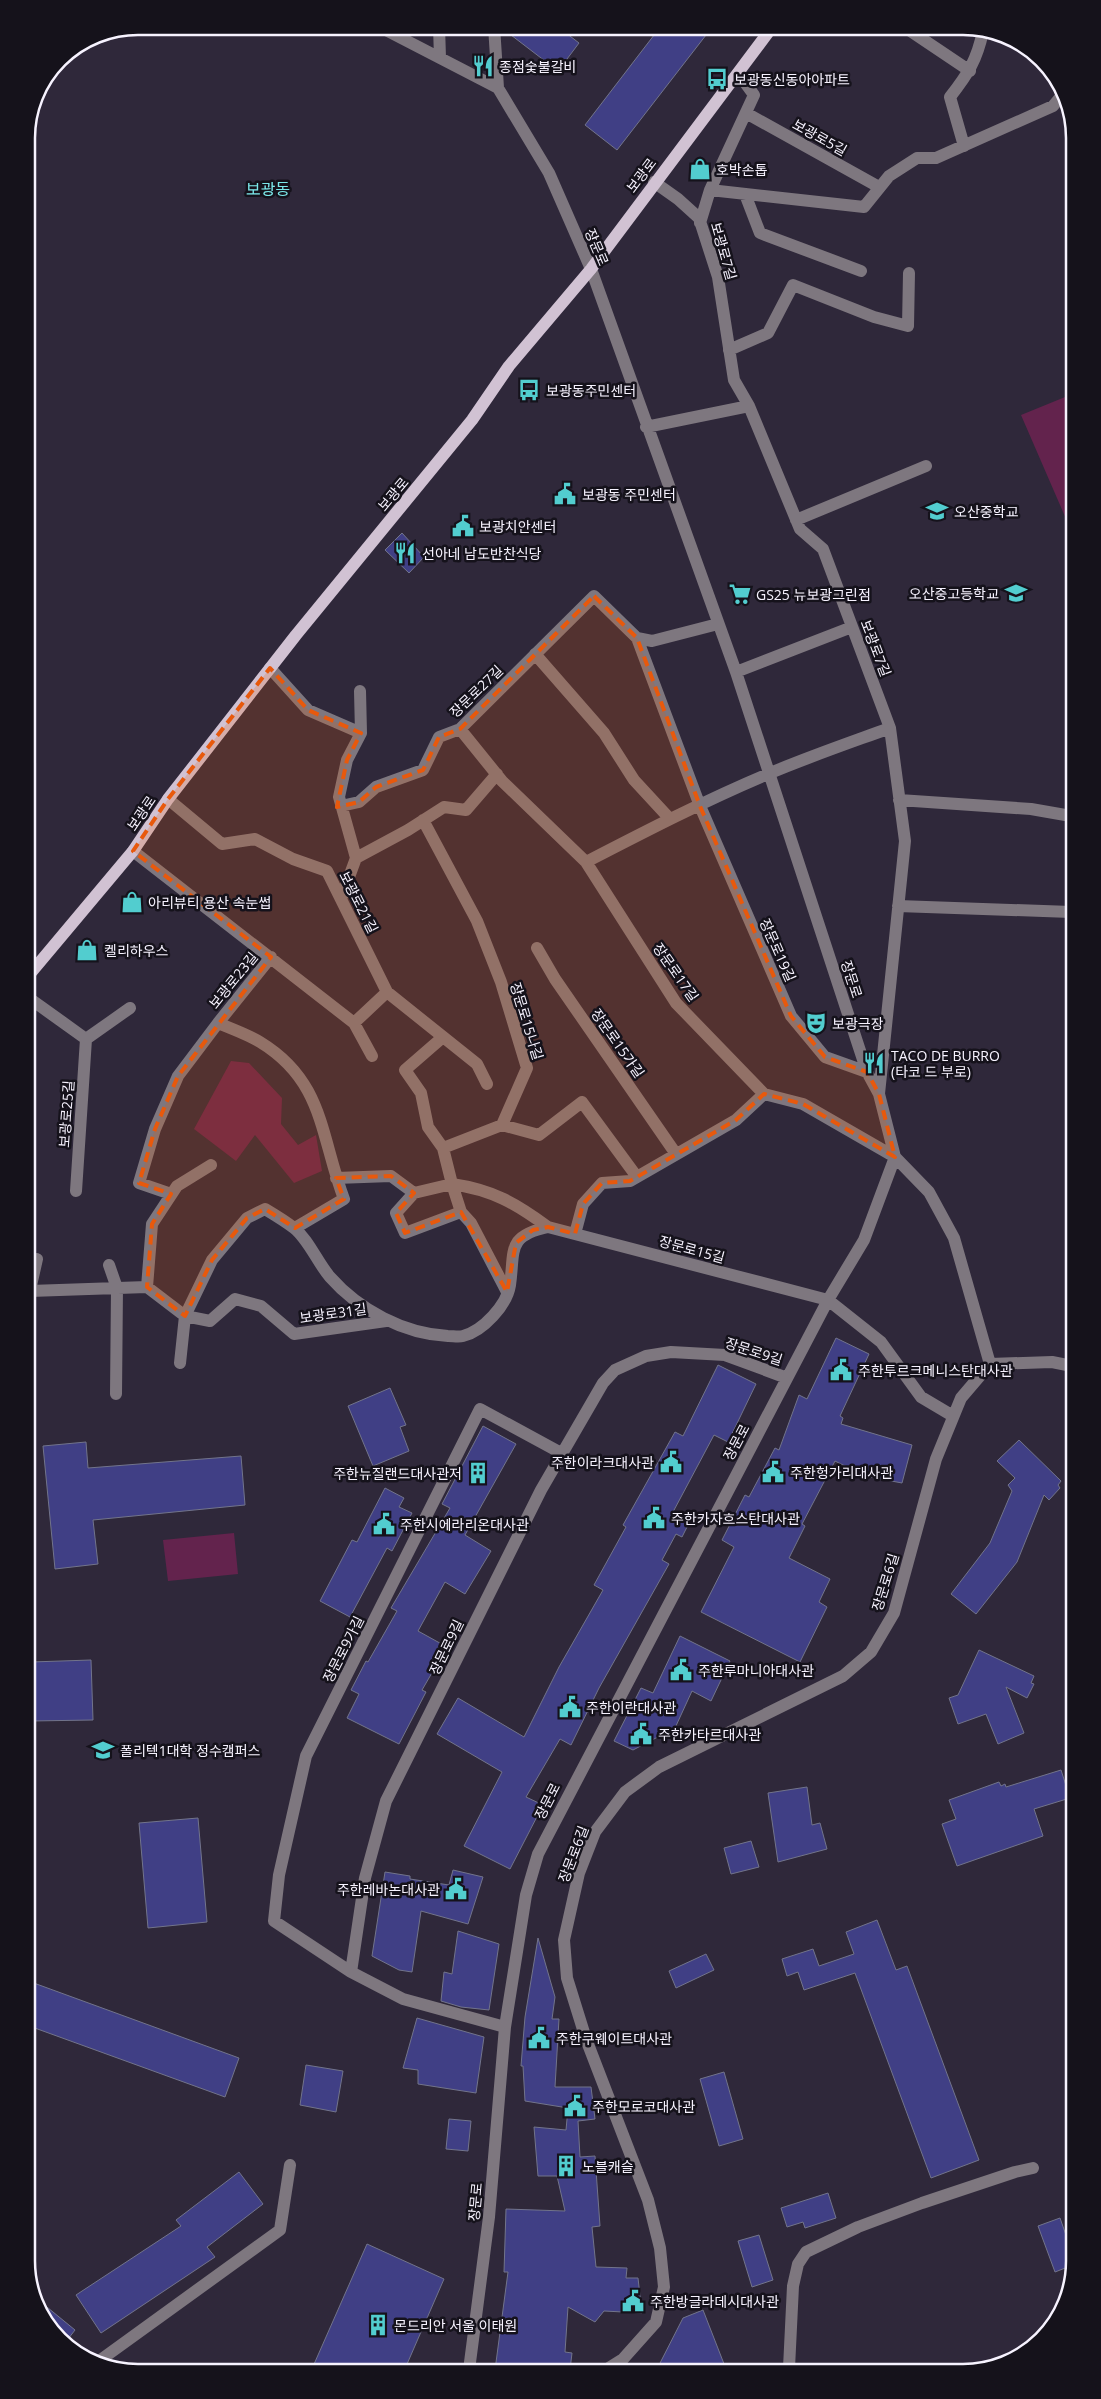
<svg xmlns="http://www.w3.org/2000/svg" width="1101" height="2399" font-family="'Open Sans','Noto Sans KR',sans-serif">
<rect width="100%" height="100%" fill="#2f283a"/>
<!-- green -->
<path fill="#63234d" d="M1070,395V528L1021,415Z
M231,1061L249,1063L282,1098L281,1124L298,1145L316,1135L322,1171L294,1183L255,1135L236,1161L194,1129Z
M234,1533L238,1574L168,1581L163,1540Z"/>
<!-- building -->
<path fill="#403f85" stroke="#72748b" d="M518,26H557L579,43L558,71L511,35Z
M661,26H713L617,150L585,125Z
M402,533L424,557L409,573L385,550Z
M836,1338L869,1354L840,1416L843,1418L841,1424L912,1445L902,1483L865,1476L835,1461L802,1524L805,1526L789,1558L830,1579L819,1602L827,1607L800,1662L701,1612L734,1547L722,1540L745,1495L749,1497L775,1448L779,1450L799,1395L807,1399Z
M718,1365L756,1384L728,1442L714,1435L673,1512L690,1521L682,1537L676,1534L662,1560L669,1564L599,1688L571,1745L560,1739L526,1797L543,1805L510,1869L464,1846L502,1772L437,1734L458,1698L524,1737L559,1667L603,1590L594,1585L626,1527L623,1525L675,1432L683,1436Z
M390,1388L406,1425L400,1427L409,1451L373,1466L348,1406Z
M483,1426L516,1444L465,1535L491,1551L465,1594L445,1582L418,1631L447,1647L422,1690L426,1692L399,1744L347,1718L359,1694L351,1690L366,1661L368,1662L397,1611L391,1608L450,1508L442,1504Z
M1019,1440L1061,1481L1058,1485L1060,1488L1049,1500L1044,1495L1017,1562L976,1614L951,1594L990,1543L1012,1491L1008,1485L1015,1478L997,1461Z
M86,1442L88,1468L241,1456L245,1505L93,1520L98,1564L55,1569L43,1446Z
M385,1488L404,1498L399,1507L412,1513L392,1551L387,1548L350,1617L320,1601L352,1540L357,1542Z
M680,1636L730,1661L711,1701L692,1691L675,1728L633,1750L614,1741L641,1688L653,1693Z
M979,1650L1034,1676L1031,1683L1034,1684L1027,1698L1006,1687L1024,1733L998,1744L986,1714L958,1724L949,1698L958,1695Z
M91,1660L93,1720L31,1721V1662Z
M1061,1770L1070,1798L1034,1809L1043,1836L957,1866L942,1824L956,1819L949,1800L999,1782L1001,1786L1005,1784L1006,1787Z
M807,1787L812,1825L820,1823L827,1849L778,1862L768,1793Z
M198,1818L207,1922L148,1928L139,1823Z
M751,1841L759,1867L731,1874L724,1848Z
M453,1870L483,1877L468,1924L421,1911L412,1972L399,1970L372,1956L385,1872L410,1876V1879L449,1885Z
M877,1920L896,1970L907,1966L979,2160L931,2178L855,1973L804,1990L798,1972L787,1976L782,1959L813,1949L819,1966L854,1954L846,1932Z
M458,1931L499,1944L489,2010L461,2007L441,2001L444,1972L452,1974Z
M538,1938L555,1997L552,2019H559L555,2087H591L595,2119L578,2121L580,2157L595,2156L600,2226L592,2227L596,2267L627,2268L626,2278H638L642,2313L604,2311L595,2322L568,2307L565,2352L572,2353L570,2370H495L508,2272H504L506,2209L565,2211L557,2176H538L534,2127L566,2130L568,2108L525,2101L523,2066H521L525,2017Z
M706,1954L714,1970L676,1988L669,1971Z
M31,1982L239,2058L225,2097L32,2027Z
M417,2018L484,2037L476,2093L418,2084V2070L403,2068Z
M306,2065L343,2071L336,2112L300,2105Z
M724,2072L743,2139L719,2146L700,2079Z
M449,2119L471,2121L468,2151L446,2149Z
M239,2172L263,2204L207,2247L215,2257L101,2333L76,2295L181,2226L176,2220Z
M828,2193L836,2218L805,2228L803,2222L787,2227L781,2208Z
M1060,2218L1075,2261L1073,2265L1055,2272L1038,2226Z
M759,2235L773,2280L752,2287L738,2241Z
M367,2244L444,2279L404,2371H311Z
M42,2303L75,2330L65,2343L39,2306Z
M703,2310L726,2369H657L683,2318Z"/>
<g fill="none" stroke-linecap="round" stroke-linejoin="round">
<!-- minor -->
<path stroke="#7e777f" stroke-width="12" d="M378,26L498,88L549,173L591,269L736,672L867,1072L879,1094L895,1157L864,1240L828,1300L538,1854L526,1895L505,2027L489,2217L469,2370
M439,26L440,58
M494,26L498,88
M903,26L970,71
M746,113L879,187
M964,146L950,97C968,74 977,60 983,31
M654,182L678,199L699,218L718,277L734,380L749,406L800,529L823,549L890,728L905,841L879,1094
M710,190L864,207L889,176L917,158H936L1053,106L1063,94
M745,194L760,233L861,271
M700,223L710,190L754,95L738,73
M729,350L768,333L793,285L874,317L908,326L909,273
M646,427L749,406
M796,520L926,466
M637,638L700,806L791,1016L825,1057L867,1072
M535,654L604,733L634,780L670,819
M270,668L308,710L361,733
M736,672L852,627
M460,729L502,781L586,862L676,1003L764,1094L803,1104L895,1157L929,1192L954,1238L990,1364L961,1398L936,1459L894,1613L871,1652L843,1676L659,1767L625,1792L595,1832L579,1873L564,1940L567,1978L586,2039L648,2200L660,2248L664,2287L656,2322L623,2359L607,2369
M168,799L222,844L255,839L293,859L327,871L387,992L477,1064L487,1084
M899,800L1031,809L1071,816
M341,806L359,802L376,787L423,770L439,737L460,729L594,596L637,638L652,641L718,624
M423,820L477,921L501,982L527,1068L502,1125L443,1148L452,1184C493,1190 515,1203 548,1227L828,1300L881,1342L921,1397L953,1416
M133,851L354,1023L372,1056
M356,858L408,830L444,807L466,810L497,774
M586,862C646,831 706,800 768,774C808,757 849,743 890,728
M341,899L356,858L339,797L347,760L361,733L360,691
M898,906L1071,912
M537,948L555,979L676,1154
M271,957L218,1023C232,1029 247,1034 260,1042C324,1081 320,1135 344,1199L295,1228
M29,998L86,1039L76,1191
M354,1023L387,992
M86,1039L130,1008
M502,1125L539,1135L582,1102L637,1177
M443,1148L428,1127L421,1093L405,1070L443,1037
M336,1178L391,1176L414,1193
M171,1194L139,1183L155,1129L178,1076L218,1023
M461,1212L405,1233L396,1213L414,1193L452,1184L461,1212L471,1223L507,1292
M575,1234L583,1204L602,1183L630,1181L736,1120L764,1094
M109,1265L117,1288L116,1394
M147,1287L152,1224L177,1186L211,1165
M30,1290L37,1259
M30,1291L147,1287L185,1316L210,1321L235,1299L261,1306L294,1334L386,1321
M180,1363L185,1316L212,1260L247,1218L265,1209C275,1215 285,1221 294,1228C309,1240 317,1262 330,1277C359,1310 404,1334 448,1336C453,1336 459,1337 463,1336C483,1331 507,1305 510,1285C515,1251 506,1236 548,1227
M990,1364L1052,1362L1072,1366
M351,1972L274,1921L279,1875L306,1756L480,1409L563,1454
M505,2027L403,1999L351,1972L365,1878L386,1801L541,1490L603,1383L615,1370L646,1356L671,1352L725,1355L787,1378
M99,2361L280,2230L290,2165
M789,2368L793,2286L798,2264L806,2252L858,2227L922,2203L1015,2172L1033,2168"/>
<!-- major -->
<path stroke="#d1c2d3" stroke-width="12" d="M29,975L133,851L168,799L296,635L472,420L509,366L591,269L773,26"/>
</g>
<!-- marked area -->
<path fill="#e8590c" fill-opacity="0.2" stroke="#e8590c" stroke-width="4" stroke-dasharray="10 6" stroke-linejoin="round" d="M594,596L637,638L700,806L791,1016L825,1057L867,1072L879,1094L895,1157L803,1104L764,1094L736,1120L630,1181L602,1183L583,1204L575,1234L548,1227L533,1230L516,1243L507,1292L461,1212L405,1233L396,1213L414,1193L391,1176L336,1178L344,1199L295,1228L265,1209L247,1218L212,1260L185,1316L147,1287L152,1224L171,1194L139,1183L155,1129L178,1076L271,957L133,851L168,799L270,668L308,710L361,733L347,760L337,807L359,802L376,787L423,770L439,737L460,729Z"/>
<!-- icons -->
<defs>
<g id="restaurant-bare" transform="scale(1.725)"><path d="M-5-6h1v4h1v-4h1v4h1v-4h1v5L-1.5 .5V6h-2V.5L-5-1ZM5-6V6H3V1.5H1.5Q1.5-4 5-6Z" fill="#52cdcf" stroke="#15121b" stroke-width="2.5" paint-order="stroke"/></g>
<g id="bus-bare" transform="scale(1.725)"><path d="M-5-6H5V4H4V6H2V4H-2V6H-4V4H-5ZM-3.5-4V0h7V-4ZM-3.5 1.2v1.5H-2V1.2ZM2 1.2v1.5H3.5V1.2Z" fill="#52cdcf" stroke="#15121b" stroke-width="2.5" paint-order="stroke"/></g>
<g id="shop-bare" transform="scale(1.725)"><path d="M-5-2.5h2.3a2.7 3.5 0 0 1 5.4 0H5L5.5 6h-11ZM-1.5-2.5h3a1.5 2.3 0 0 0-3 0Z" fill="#52cdcf" stroke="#15121b" stroke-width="2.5" paint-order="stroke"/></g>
<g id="civic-bare" transform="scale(1.725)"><path d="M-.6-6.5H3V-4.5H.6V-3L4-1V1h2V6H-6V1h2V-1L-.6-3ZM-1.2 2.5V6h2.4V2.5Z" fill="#52cdcf" stroke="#15121b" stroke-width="2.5" paint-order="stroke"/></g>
<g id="school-bare" transform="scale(1.725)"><path d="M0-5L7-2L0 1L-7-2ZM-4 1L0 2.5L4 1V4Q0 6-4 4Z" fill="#52cdcf" stroke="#15121b" stroke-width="2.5" paint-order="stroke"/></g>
<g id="supermarket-bare" transform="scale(1.725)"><path d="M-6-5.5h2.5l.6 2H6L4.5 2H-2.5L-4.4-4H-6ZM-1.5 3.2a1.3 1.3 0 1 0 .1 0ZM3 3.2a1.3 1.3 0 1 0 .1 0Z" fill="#52cdcf" stroke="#15121b" stroke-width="2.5" paint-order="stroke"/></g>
<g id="theatre-bare" transform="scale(1.725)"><path d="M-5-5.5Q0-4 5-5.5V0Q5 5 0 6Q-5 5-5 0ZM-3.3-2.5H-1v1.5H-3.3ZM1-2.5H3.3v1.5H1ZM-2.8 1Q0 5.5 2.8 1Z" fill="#52cdcf" stroke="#15121b" stroke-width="2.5" paint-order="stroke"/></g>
<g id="building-bare" transform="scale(1.725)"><path d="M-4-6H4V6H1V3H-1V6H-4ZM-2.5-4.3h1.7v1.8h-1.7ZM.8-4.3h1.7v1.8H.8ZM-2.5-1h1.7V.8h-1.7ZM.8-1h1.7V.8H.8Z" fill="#52cdcf" stroke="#15121b" stroke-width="2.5" paint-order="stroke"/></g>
<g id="university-bare" transform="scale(1.725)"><path d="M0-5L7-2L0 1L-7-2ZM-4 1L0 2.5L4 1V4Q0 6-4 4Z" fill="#52cdcf" stroke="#15121b" stroke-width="2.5" paint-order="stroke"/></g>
</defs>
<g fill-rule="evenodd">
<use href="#restaurant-bare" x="483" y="66"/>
<use href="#bus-bare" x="717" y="79"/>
<use href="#shop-bare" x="700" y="169"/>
<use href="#bus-bare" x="529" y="390"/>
<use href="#civic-bare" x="565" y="494"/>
<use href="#school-bare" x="937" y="511"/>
<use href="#civic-bare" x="463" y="526"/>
<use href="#restaurant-bare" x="405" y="553"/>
<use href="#school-bare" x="1016" y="593"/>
<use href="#supermarket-bare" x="740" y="594"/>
<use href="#shop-bare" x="132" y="902"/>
<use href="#shop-bare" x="87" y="950"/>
<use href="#theatre-bare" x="816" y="1023"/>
<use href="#restaurant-bare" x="874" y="1063"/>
<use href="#civic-bare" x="841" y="1370"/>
<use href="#civic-bare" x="671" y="1462"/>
<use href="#civic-bare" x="773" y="1472"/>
<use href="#building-bare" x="478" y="1473"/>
<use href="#civic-bare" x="654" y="1518"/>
<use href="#civic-bare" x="384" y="1524"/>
<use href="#civic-bare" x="681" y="1670"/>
<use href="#civic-bare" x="570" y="1707"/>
<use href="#civic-bare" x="641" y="1734"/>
<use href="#university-bare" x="103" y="1750"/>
<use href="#civic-bare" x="456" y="1889"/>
<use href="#civic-bare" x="539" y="2038"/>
<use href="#civic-bare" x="575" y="2106"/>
<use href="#building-bare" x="566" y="2166"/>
<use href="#civic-bare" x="633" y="2301"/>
<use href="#building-bare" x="378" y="2325"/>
</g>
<g text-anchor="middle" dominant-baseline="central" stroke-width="5" stroke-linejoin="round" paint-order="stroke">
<!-- poi labels -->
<g font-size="14" fill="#f7f3ff" stroke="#15121b" text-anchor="start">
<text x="499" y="66">종점숯불갈비</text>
<text x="734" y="79">보광동신동아아파트</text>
<text x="716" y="169">호박손톱</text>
<text x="546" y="390">보광동주민센터</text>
<text x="582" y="494">보광동 주민센터</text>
<text x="954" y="511">오산중학교</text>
<text x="479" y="526">보광치안센터</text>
<text x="422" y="553">선아네 남도반찬식당</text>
<text x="999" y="593" text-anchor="end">오산중고등학교</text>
<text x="756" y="594">GS25 뉴보광그린점</text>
<text x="148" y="902">아리뷰티 용산 속눈썹</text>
<text x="104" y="950">켈리하우스</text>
<text x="832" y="1023">보광극장</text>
<text x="891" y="1055">TACO DE BURRO<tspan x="891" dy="16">(타코 드 부로)</tspan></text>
<text x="858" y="1370">주한투르크메니스탄대사관</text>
<text x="654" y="1462" text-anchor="end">주한이라크대사관</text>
<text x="790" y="1472">주한헝가리대사관</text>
<text x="462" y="1473" text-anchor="end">주한뉴질랜드대사관저</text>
<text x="671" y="1518">주한카자흐스탄대사관</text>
<text x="400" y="1524">주한시에라리온대사관</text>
<text x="698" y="1670">주한루마니아대사관</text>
<text x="586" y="1707">주한이란대사관</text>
<text x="658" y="1734">주한카타르대사관</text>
<text x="120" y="1750">폴리텍1대학 정수캠퍼스</text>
<text x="440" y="1889" text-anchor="end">주한레바논대사관</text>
<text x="556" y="2038">주한쿠웨이트대사관</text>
<text x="592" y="2106">주한모로코대사관</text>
<text x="582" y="2166">노블캐슬</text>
<text x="650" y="2301">주한방글라데시대사관</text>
<text x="394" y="2325">몬드리안 서울 이태원</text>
</g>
<!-- street labels -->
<g font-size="14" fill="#f7f3ff" stroke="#15121b">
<text transform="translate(820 137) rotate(29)">보광로5길</text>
<text transform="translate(641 175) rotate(-53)">보광로</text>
<text transform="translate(597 247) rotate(67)">장문로</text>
<text transform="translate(724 251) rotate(74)">보광로7길</text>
<text transform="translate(393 494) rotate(-50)">보광로</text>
<text transform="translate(876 648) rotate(69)">보광로7길</text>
<text transform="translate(476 691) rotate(-44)">장문로27길</text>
<text transform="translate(141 813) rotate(-56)">보광로</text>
<text transform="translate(359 902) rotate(63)">보광로21길</text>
<text transform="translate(778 950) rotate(66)">장문로19길</text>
<text transform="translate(676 972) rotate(55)">장문로17길</text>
<text transform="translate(852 979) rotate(72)">장문로</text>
<text transform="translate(233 980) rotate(-51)">보광로23길</text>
<text transform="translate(527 1021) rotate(73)">장문로15나길</text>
<text transform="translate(618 1043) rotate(55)">장문로15가길</text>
<text transform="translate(66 1114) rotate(-86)">보광로25길</text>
<text transform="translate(692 1249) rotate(15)">장문로15길</text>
<text transform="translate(333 1313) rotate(-8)">보광로31길</text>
<text transform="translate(754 1351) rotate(18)">장문로9길</text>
<text transform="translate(736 1442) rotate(-62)">장문로</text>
<text transform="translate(885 1582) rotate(-73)">장문로6길</text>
<text transform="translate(446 1647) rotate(-64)">장문로9길</text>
<text transform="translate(343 1649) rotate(-63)">장문로9가길</text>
<text transform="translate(547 1801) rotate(-63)">장문로</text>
<text transform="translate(573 1854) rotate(-69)">장문로6길</text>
<text transform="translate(475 2202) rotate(-85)">장문로</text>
</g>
<!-- quarter labels -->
<g font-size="16" fill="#7be7e9" stroke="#15121b">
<text x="268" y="189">보광동</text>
</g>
</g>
<!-- crop -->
<path d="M0 0H1101V2399H0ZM138 35H963A103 103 0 0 1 1066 138V2261A103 103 0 0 1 963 2364H138A103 103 0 0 1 35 2261V138A103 103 0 0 1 138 35Z" fill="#15121b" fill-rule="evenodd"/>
<path fill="none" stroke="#f7f3ff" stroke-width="2.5" d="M138 35H963A103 103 0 0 1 1066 138V2261A103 103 0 0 1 963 2364H138A103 103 0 0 1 35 2261V138A103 103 0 0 1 138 35Z"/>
</svg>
